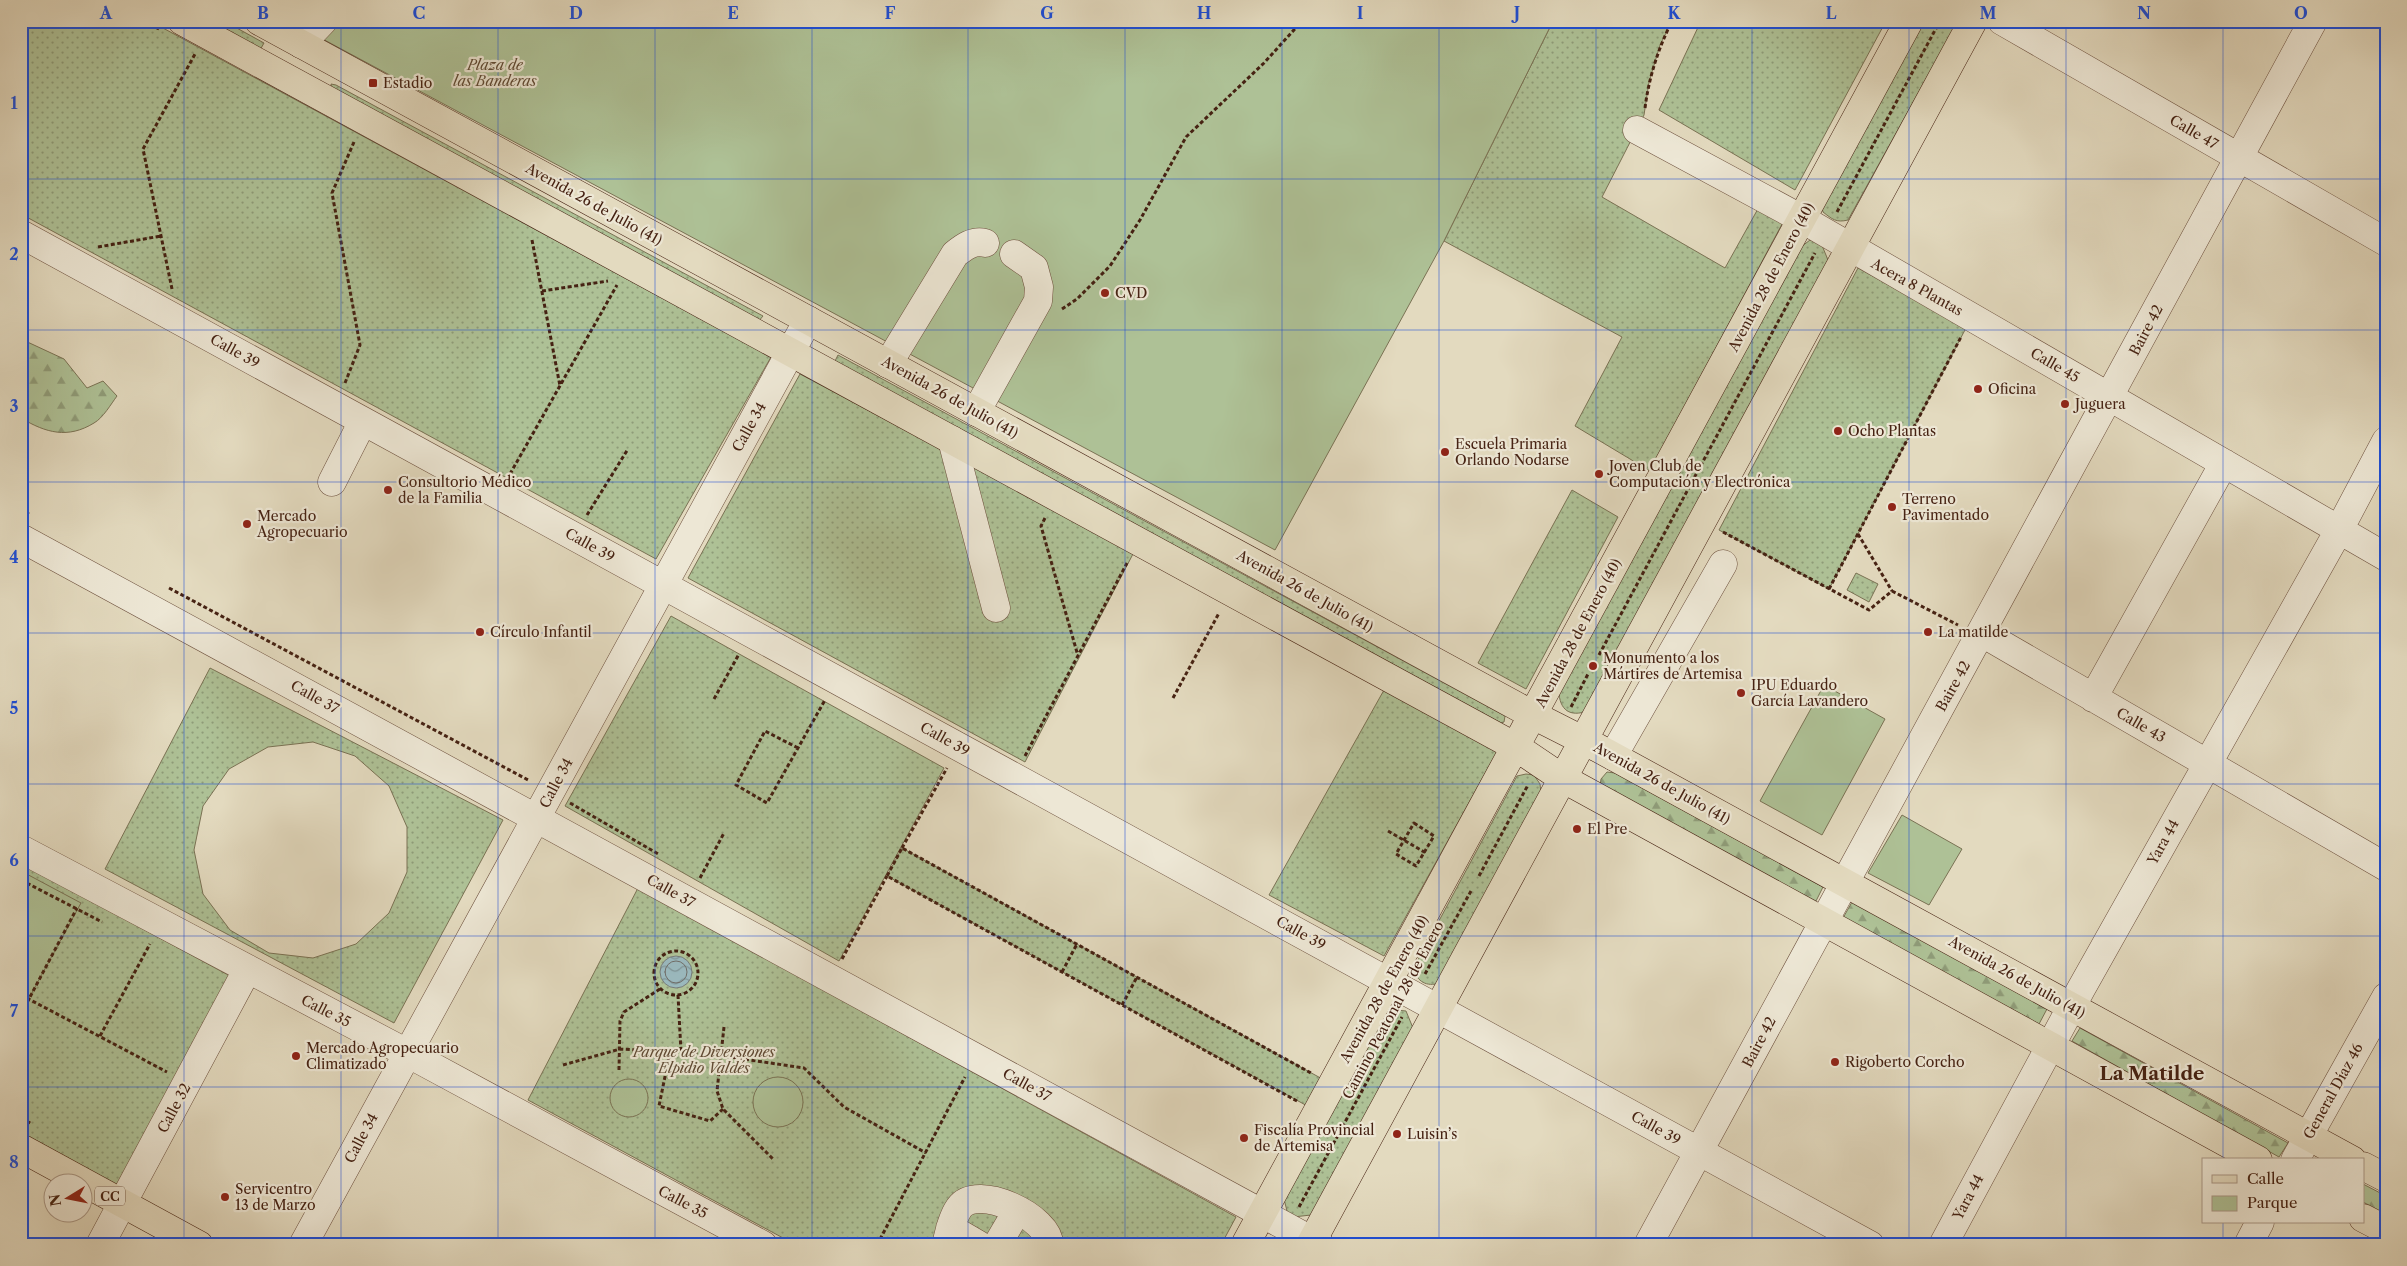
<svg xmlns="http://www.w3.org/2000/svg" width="2407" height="1266" font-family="'Libre Caslon Text',serif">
<defs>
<pattern id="grass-dots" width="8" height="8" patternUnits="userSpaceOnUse" patternTransform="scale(1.25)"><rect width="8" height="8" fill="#aec196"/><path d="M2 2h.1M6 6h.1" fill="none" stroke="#8f9c79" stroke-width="1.8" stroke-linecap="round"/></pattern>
<pattern id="forest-firs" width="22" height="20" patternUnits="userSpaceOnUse" patternTransform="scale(1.25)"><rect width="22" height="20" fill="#aec196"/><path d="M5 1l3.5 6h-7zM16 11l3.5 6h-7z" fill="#8f9c79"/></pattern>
<pattern id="water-waves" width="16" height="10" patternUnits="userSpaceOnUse" patternTransform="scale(1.25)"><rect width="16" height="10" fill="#9ab8bd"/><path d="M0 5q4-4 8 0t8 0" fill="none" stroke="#7f9598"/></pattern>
</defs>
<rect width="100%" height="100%" fill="#e3dabf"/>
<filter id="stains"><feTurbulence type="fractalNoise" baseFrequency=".004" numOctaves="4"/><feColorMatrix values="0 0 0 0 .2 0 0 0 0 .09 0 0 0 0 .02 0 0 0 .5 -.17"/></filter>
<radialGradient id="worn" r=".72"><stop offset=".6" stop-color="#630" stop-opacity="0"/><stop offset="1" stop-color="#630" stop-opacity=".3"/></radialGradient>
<!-- grass -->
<path fill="url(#grass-dots)" stroke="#7a7254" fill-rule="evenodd" d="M25,21H150L771,357L656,559L21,214V27Z
M208,21H224L264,43L260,50Z
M1553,21H1672L1660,45L1649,82L1644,115L1602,197L1725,268L1764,198L1789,211L1650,471L1575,426L1622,337L1444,241Z
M1701,21H1886L1795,190L1659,110Z
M1921,21H1958L1848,220C1836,223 1832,219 1823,212L1821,204Z
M331,84L336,85L763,316L758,322L332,90Z
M1810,240L1821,243L1828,260L1590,710C1573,717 1561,713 1559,694L1801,247Z
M1858,268L1966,328L1829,589L1719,530Z
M838,355L1505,716L1504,722L1501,723L835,361Z
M800,374L1134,552L1025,762L688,578Z
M1572,490L1618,517L1526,689L1478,663Z
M1856,573L1878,584L1869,602L1847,590Z
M671,616L944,768L839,961L565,806Z
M210,668L503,820L394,1023L105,869ZM313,742L355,756L389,786L407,827V872L389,913L356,944L313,958L269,953L230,930L203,894L194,850L203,806L229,769L268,747Z
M1384,690L1497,752L1384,956L1269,895Z
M1526,774L1534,775L1540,784L1541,794L1440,983C1426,987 1418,982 1413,969L1517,776Z
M902,848L1326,1081L1311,1108L887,876Z
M21,863L230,976L119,1186L21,1132Z
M638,888L1236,1217L1221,1245H796L528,1100Z
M1396,1010L1406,1011L1413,1028L1311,1215L1293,1217L1287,1211L1284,1199L1386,1012Z"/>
<!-- forest -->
<path fill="url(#forest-firs)" stroke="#7a7254" d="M21,339L64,359L87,388L103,381L117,396C111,404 103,418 94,423C68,439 46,433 21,418Z
M1607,772L1615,773L1823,887L1816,901L1607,792L1600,786L1601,779Z
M1852,902L2047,1009L2039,1024L1843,918Z
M2080,1028L2288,1143L2279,1157L2072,1041Z
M2363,1184L2386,1196V1214L2363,1202Z"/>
<!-- park -->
<path fill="#aec196" stroke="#7a7254" d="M333,21H1553L1444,241L1275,550L317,36Z
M1824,685L1885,719L1822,835L1760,801Z
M1902,815L1962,849L1929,905L1868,873Z
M21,871L81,903L29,998L21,994Z
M753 1102a25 25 0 1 1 50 0a25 25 0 1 1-50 0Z
M610 1098a19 19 0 1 1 38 0a19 19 0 1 1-38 0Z"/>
<!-- water -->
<path fill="url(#water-waves)" stroke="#787c79" d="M660 972a16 16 0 1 1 32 0a16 16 0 1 1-32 0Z"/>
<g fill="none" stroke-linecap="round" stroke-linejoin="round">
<!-- shore -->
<path stroke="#706d68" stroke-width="1" d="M665 972a11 11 0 1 1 22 0a11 11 0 1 1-22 0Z"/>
<!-- minor casing -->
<g stroke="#6d503e" stroke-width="29">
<path id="minor" d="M2002,21L2386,242
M301,44L323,21
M1637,130L1802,219L2386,557
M21,234L1870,1245
M888,364L955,254C964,247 973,240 985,243
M976,412L1038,301L1039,287L1034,268L1014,254
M952,440L996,608
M332,482L363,421
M21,538L1320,1245
M1982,633L2386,867
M2093,698L2224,463
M1613,756L1723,564
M21,849L407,1053L763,1245
M2295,1160L2386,997
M950,1228L979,1245
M100,1245L247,970
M303,1245L808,320
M946,1245C949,1233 952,1218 959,1208C977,1182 1051,1218 1049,1245
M997,1245L1017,1211
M1648,1245L2313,21
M1943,1245L2081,989L2339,530L2386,441
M2248,1245L2260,1222"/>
</g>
<!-- major casing -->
<g stroke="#462213" stroke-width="29">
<path id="major" d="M182,21L1516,747L1562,778L2258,1160
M259,21L1533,715L1598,748L2352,1160
M21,1148L199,1245
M2363,1166L2386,1178
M2363,1218L2386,1230
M1245,1245L1909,21
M1310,1245L1973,21"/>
</g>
<!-- path -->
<path stroke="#462213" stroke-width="3" stroke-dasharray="4 2.5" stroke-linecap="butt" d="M144,21L159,29
M1645,108C1649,77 1658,49 1672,21
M1837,212L1940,21
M532,240L560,386
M98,247L161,236
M172,289L143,149L195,54
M542,291L608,281
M1062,309L1077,299L1110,266L1140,220L1186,137L1264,63L1302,21
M345,383L360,345L332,193L354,142
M510,474L617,285
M21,510L29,514
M587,515L628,449
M1045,518L1041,526L1078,656
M1723,532L1869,610L1892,591
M1858,534L1892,591
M169,588L530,781
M1829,589L1961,337
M1892,591L1958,625
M1599,655L1815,253
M1173,698L1219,613
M714,699L739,654
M1571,707L1588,674
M798,748L765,731L736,785L767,803L825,700
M1025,756L1127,563
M570,803L660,855
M1414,823L1434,836L1416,866L1396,854Z
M1388,831L1426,853
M902,848L947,768
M1479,876L1528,785
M700,878L724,833
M21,880L102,922
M654 973a22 22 0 1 1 44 0a22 22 0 1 1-44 0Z
M842,959L887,876
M1062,972L1077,944
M1425,974L1471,891
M21,995L167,1072
M678,995L681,1052
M1122,1005L1137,977
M21,1014L77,908
M724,1027L717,1091L723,1109L774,1160
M100,1036L150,944
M563,1065L620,1049L670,1052
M619,1070L620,1021L624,1012L660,989
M1297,1101L887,876L902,848L1311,1073
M723,1109L710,1121L659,1106L670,1052L703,1053L804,1068L844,1107L926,1153
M21,1118L32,1124
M1299,1207L1402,1017
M877,1245L965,1077"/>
<!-- minor -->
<use href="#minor" stroke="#ede7d5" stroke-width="28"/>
<!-- major -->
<use href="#major" stroke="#e3dabf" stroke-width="28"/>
</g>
<!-- grid -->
<path fill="none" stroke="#1d4ed8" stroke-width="1" stroke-opacity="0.55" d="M184,21V1245M341,21V1245M498,21V1245M655,21V1245M812,21V1245M968,21V1245M1125,21V1245M1282,21V1245M1439,21V1245M1596,21V1245M1752,21V1245M1909,21V1245M2066,21V1245M2223,21V1160M21,179H2386M21,330H2386M21,482H2386M21,633H2386M21,784H2386M21,936H2386M21,1087H2386M2223,1222V1245"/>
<!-- markers -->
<g fill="#8f2418" stroke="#ede7d5" stroke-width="2">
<rect x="368" y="78" width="10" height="10" rx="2.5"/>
<circle cx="1105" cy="293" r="5"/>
<circle cx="1978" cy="389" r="5"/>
<circle cx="2065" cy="404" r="5"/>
<circle cx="1838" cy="431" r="5"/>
<circle cx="1445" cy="452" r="5"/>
<circle cx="1599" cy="474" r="5"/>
<circle cx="388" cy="490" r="5"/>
<circle cx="1892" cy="507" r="5"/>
<circle cx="247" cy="524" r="5"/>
<circle cx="480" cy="632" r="5"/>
<circle cx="1928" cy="632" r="5"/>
<circle cx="1593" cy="666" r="5"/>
<circle cx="1741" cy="693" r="5"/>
<circle cx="1577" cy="829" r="5"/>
<circle cx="296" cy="1056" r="5"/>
<circle cx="1835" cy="1062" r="5"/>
<circle cx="1397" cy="1134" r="5"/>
<circle cx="1244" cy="1138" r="5"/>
<circle cx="225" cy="1197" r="5"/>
</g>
<g text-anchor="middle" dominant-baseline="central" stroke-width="4.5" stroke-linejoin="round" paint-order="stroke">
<!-- shield labels -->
<rect fill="#ede7d5" stroke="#785d4d" stroke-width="1" x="95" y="1186.5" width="30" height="19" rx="4"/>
<g font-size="12" font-weight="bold" fill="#462213">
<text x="110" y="1196">CC</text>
</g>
<!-- park labels -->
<g font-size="14" font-style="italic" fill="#604a34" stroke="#ede7d5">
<text x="495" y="65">Plaza de<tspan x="495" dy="16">las Banderas</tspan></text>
<text x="704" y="1052">Parque de Diversiones<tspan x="704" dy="16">Elpidio Valdés</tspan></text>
</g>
<!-- poi labels -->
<g font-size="14" fill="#462213" stroke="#ede7d5" text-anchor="start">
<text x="383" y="83">Estadio</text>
<text x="1115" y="293">CVD</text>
<text x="1988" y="389">Oficina</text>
<text x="2075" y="404">Juguera</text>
<text x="1848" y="431">Ocho Plantas</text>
<text x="1455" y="444">Escuela Primaria<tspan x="1455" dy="16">Orlando Nodarse</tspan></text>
<text x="1609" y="466">Joven Club de<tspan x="1609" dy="16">Computación y Electrónica</tspan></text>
<text x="398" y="482">Consultorio Médico<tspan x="398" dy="16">de la Familia</tspan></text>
<text x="1902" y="499">Terreno<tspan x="1902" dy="16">Pavimentado</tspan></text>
<text x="257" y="516">Mercado<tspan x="257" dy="16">Agropecuario</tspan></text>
<text x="490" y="632">Círculo Infantil</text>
<text x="1938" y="632">La matilde</text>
<text x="1603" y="658">Monumento a los<tspan x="1603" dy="16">Mártires de Artemisa</tspan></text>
<text x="1751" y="685">IPU Eduardo<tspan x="1751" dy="16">García Lavandero</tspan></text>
<text x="1587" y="829">El Pre</text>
<text x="306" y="1048">Mercado Agropecuario<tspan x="306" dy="16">Climatizado</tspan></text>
<text x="1845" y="1062">Rigoberto Corcho</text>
<text x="1254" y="1130">Fiscalía Provincial<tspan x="1254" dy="16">de Artemisa</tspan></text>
<text x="1407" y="1134">Luisin’s</text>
<text x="235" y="1189">Servicentro<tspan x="235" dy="16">13 de Marzo</tspan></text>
</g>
<!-- street labels -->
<g font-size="14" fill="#462213" stroke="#ede7d5">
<text transform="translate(2194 132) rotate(30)">Calle 47</text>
<text transform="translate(594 204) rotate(29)">Avenida 26 de Julio (41)</text>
<text transform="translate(1771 277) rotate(-62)">Avenida 28 de Enero (40)</text>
<text transform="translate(1917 287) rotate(29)">Acera 8 Plantas</text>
<text transform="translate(2146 330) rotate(-62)">Baire 42</text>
<text transform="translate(235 351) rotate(29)">Calle 39</text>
<text transform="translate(2055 365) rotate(30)">Calle 45</text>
<text transform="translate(950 397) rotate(29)">Avenida 26 de Julio (41)</text>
<text transform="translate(749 427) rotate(-61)">Calle 34</text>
<text transform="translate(590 545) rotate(29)">Calle 39</text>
<text transform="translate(1305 591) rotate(29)">Avenida 26 de Julio (41)</text>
<text transform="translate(1578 633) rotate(-62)">Avenida 28 de Enero (40)</text>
<text transform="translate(1953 686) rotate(-61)">Baire 42</text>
<text transform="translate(315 697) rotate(29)">Calle 37</text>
<text transform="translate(2141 725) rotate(30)">Calle 43</text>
<text transform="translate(945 739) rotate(29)">Calle 39</text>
<text transform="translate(556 783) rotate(-62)">Calle 34</text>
<text transform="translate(1662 783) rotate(29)">Avenida 26 de Julio (41)</text>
<text transform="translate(2163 842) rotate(-61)">Yara 44</text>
<text transform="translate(671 891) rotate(29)">Calle 37</text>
<text transform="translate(1301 933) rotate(29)">Calle 39</text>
<text transform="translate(2017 977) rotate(29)">Avenida 26 de Julio (41)</text>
<text transform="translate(1384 989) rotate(-61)">Avenida 28 de Enero (40)</text>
<text transform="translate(1393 1010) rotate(-62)">Camino Peatonal 28 de Enero</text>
<text transform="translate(326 1011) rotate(27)">Calle 35</text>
<text transform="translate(1759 1042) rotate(-62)">Baire 42</text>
<text transform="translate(1027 1085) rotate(29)">Calle 37</text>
<text transform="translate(2333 1091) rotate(-61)">General Díaz 46</text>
<text transform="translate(174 1108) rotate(-62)">Calle 32</text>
<text transform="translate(1656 1128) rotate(29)">Calle 39</text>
<text transform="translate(361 1138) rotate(-62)">Calle 34</text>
<text transform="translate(1968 1197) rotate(-62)">Yara 44</text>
<text transform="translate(683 1202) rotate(28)">Calle 35</text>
</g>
<!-- district labels -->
<g font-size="19" font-weight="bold" fill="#462213" stroke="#ede7d5">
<text x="2152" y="1073">La Matilde</text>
</g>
</g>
<!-- margin -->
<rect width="2407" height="1266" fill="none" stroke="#e3dabf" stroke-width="55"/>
<!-- legend -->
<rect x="2202" y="1158" width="162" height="65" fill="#ede7d5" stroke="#aa9887"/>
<rect x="2212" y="1175" width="25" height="8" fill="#e3dabf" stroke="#aa9887"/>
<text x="2247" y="1184" font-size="15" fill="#462213">Calle</text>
<rect x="2212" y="1196" width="25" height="15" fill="#aec196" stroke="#aa9887"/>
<text x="2247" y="1208" font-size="15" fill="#462213">Parque</text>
<!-- north arrow -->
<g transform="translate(68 1198) rotate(260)"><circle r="24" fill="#ede7d5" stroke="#aa9887"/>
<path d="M0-4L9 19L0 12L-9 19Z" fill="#8f2418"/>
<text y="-8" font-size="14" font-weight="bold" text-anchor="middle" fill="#462213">N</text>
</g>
<rect x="28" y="28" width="2352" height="1210" fill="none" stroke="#1d4ed8" stroke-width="2"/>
<g font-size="16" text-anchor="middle" font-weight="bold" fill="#1d4ed8">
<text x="106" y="19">A</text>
<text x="263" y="19">B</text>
<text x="419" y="19">C</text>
<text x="576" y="19">D</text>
<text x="733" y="19">E</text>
<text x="890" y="19">F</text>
<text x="1047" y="19">G</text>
<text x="1204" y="19">H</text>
<text x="1360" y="19">I</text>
<text x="1517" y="19">J</text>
<text x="1674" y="19">K</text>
<text x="1831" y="19">L</text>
<text x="1988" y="19">M</text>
<text x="2144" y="19">N</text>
<text x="2301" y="19">O</text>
<text x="14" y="109">1</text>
<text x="14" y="260">2</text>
<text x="14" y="412">3</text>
<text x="14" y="563">4</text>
<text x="14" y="714">5</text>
<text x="14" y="866">6</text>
<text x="14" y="1017">7</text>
<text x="14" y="1168">8</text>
</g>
<rect width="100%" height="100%" filter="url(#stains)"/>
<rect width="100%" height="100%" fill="url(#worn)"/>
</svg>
